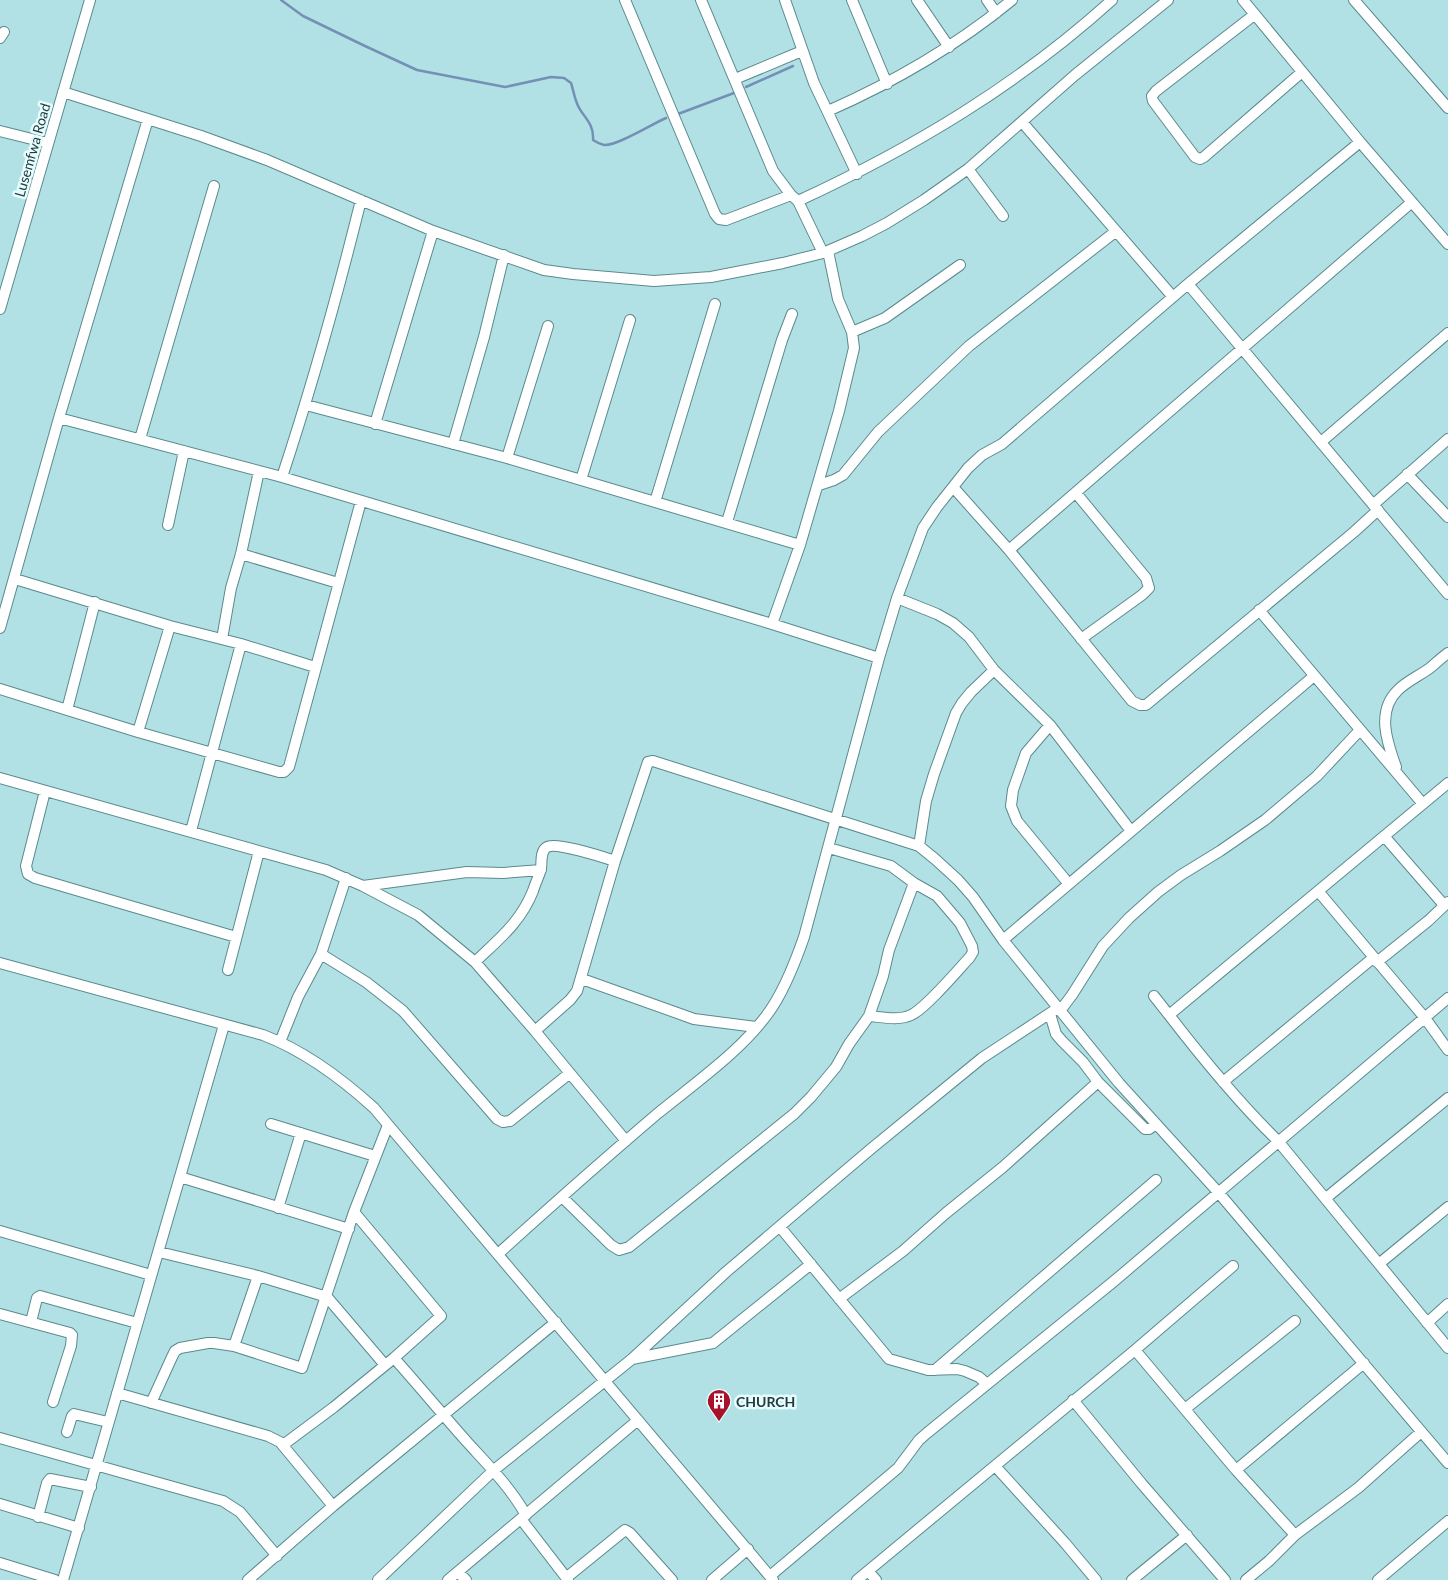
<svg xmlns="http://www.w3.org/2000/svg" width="1448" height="1580" font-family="Lato,sans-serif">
<rect width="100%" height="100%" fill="#b1e1e5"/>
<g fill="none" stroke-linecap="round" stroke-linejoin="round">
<!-- stream -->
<path stroke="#7590b6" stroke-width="2.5" d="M281,0L303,16L365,46L417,70L505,87L551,77L564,78L571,83C574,92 575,103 581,111C588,121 594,127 593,140C596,142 600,144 604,145C617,146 652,124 666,118
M746,87L793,66
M678,114L734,93"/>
<!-- minor casing -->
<g stroke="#5b8a8d" stroke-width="12">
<path id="minor" d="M625,0L715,214L719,219L726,220L791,195
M701,0L773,171L791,195L798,201L823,253
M785,0L814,83L857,174
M852,0L887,84
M917,0L949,47
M987,0L996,13
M1243,0L1360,142L1448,244
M1354,0L1448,108
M1254,15L1156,91L1152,96L1153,101L1195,157L1200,159L1204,157L1302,72
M0,38L4,32
M735,79L802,51
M63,92L201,136L267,160L433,231L544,270L573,274L654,281L711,277L783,263L823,253L862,236L887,223L924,200L968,169L1075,75L1168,0
M828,111C894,82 956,46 1012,0
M1022,122L1173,297
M0,131L48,143
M968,169L1003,216
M798,201C913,148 1018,85 1112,0
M1188,284L1448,594
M0,309L90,0
M852,332L885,318L960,265
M306,405L507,458L800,545L772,624
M59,418L282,477L772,624L879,658
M375,424L433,231
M140,439L214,186
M1321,442L1448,333
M453,444L484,337L504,255
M507,458L548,326
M1407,474L1448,517
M282,477C312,386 338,293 361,200
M581,480L630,320
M819,485L834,480L843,475L878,432L969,346L1115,232
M953,487L1009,550L1132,701L1140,705H1146L1354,532L1378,510
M1076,493L1146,578L1149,588L1142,595L1081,639
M655,502L715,304
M1374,504L1448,439
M727,522L782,340L792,314
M168,525L184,451
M800,545L839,411L854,348L852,332L838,299L828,251
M1009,550L1412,202
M241,554L338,583
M15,579L170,626L241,644L315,667
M897,598L937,614L953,623L969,637L994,670L1050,725L1131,831
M1259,610L1423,804
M0,628L59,418L148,119
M222,639L231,588L241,554L259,471
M0,689L138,732L279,772H284L289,767L361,501
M67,710L95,602
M1050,725L1026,753L1013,790L1011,806L1017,821L1068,883
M138,732L170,626
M1396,767C1387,742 1376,711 1398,690C1407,681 1419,676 1430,668C1436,663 1441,658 1448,653
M0,778L326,870L363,886L418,915L475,962L535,1031L626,1141
M1448,783L1169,1015C1203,1059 1238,1102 1278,1141L1448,1348
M45,791L26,866L28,874L35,878L236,937
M191,831L241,644
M1384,836L1444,905
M919,846L926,801L934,774L956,713L962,703L971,692L994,670
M829,848L891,866L914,883L937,896L960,923L972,946L973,952L970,957C958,970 925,1009 911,1015C899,1021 882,1017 869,1016
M363,886L467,872L503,873L541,870
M1318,891L1425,1018L1448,1050
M1003,940L1314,676
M321,954L366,982L403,1011L497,1119L503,1122L510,1121L570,1073
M475,962C499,939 520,923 533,891C535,884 539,876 541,869C542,862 540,851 547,847C556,842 603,857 615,861
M1377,962L1428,921L1448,902
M0,963L263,1035C305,1051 341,1078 374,1108L773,1580
M228,970L259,851
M582,979L694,1019L756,1027
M1154,996L1169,1015
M1060,1011L1072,995L1103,946L1129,918L1158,892L1181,875L1220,851L1265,820L1317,776L1360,730
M1050,1014L1056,1034L1062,1041L1083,1062L1098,1082L1145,1129H1149L1156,1124
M535,1031L570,1000L577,991L615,861L648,762L653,761L919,846L935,859L958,880L973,897L1003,940L1119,1083L1218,1192L1448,1463
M280,1042L298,997L321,954L346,878
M1223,1082L1373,958
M271,1124L375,1156
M180,1177L349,1229
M562,1197L611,1245L619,1250L629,1247L794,1114L811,1097L836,1067L849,1044L869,1016L883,976L889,950L914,883
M1326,1198L1448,1098
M278,1208L301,1133
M780,1227L889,1359L928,1370L957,1369L965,1371L979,1377L987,1384
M0,1231L151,1275
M159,1252L258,1276L327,1297L385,1365
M498,1254C550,1207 603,1160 657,1114C695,1083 747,1047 773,1006C787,984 796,960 804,937L879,658L897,598L923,528L937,507L968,468L982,455L1002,444L1188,284L1360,142
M1380,1263L1448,1207
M839,1299L903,1251L946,1213L1003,1167L1098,1082
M0,1314L70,1333L72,1335L71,1346L53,1402
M31,1322L37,1298L40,1296L137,1323
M1427,1323L1448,1304
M234,1346L258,1276
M1135,1350L1236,1470L1295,1535
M394,1358C419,1386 443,1415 468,1443C489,1466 510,1487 526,1515
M632,1359L713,1343L811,1264
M935,1370L1156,1180
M117,1393L268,1436L280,1442L333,1506
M1073,1400L1142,1484L1225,1580
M151,1403L172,1357L175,1351L180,1348L208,1343H214L234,1346L302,1368L354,1212L388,1125
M1185,1409L1295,1321
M67,1432L72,1416L74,1414L108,1422
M0,1438L223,1501L240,1512L277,1556
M283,1445L334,1407L394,1358L441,1316L354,1212
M995,1466L1065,1543L1096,1580
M1236,1470L1364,1363
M0,1504L79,1528
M38,1517L47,1483L50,1479L91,1487
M521,1519L568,1580
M0,1563L55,1580
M868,1571L876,1580
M458,1572L466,1580
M770,1576L898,1468L919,1440L927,1433L1113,1282L1448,998
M566,1578L625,1530L630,1533L672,1580
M63,1580L224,1025
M248,1580L333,1506L556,1322
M378,1580L494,1470L632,1359L726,1272L872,1148L982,1058L1058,1008
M448,1580L638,1420
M712,1580L748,1549
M857,1580L1135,1350L1233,1266
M1132,1580L1187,1535
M1246,1580L1269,1561L1295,1535L1358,1488L1421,1432
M1378,1580L1448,1521"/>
</g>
<!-- minor -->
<use href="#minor" stroke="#fff" stroke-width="10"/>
</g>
<!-- icons -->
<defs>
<g id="building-pin" transform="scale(1.25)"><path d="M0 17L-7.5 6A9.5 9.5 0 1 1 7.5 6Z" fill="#a8112a" stroke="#e5fdff"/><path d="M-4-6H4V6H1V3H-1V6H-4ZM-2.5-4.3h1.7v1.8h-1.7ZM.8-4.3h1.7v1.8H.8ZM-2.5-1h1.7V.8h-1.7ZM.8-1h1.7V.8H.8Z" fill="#fff"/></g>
</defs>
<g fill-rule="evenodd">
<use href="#building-pin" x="719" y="1401"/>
</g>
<g text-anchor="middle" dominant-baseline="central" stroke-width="5" stroke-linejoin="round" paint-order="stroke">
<!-- street labels -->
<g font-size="14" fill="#273a3c" stroke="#e5fdff">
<text transform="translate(32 150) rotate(-74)">Lusemfwa Road</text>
</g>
<!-- poi labels -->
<g font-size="14" font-weight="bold" fill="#273a3c" stroke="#e5fdff" text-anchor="start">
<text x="736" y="1401">CHURCH</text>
</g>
</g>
</svg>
